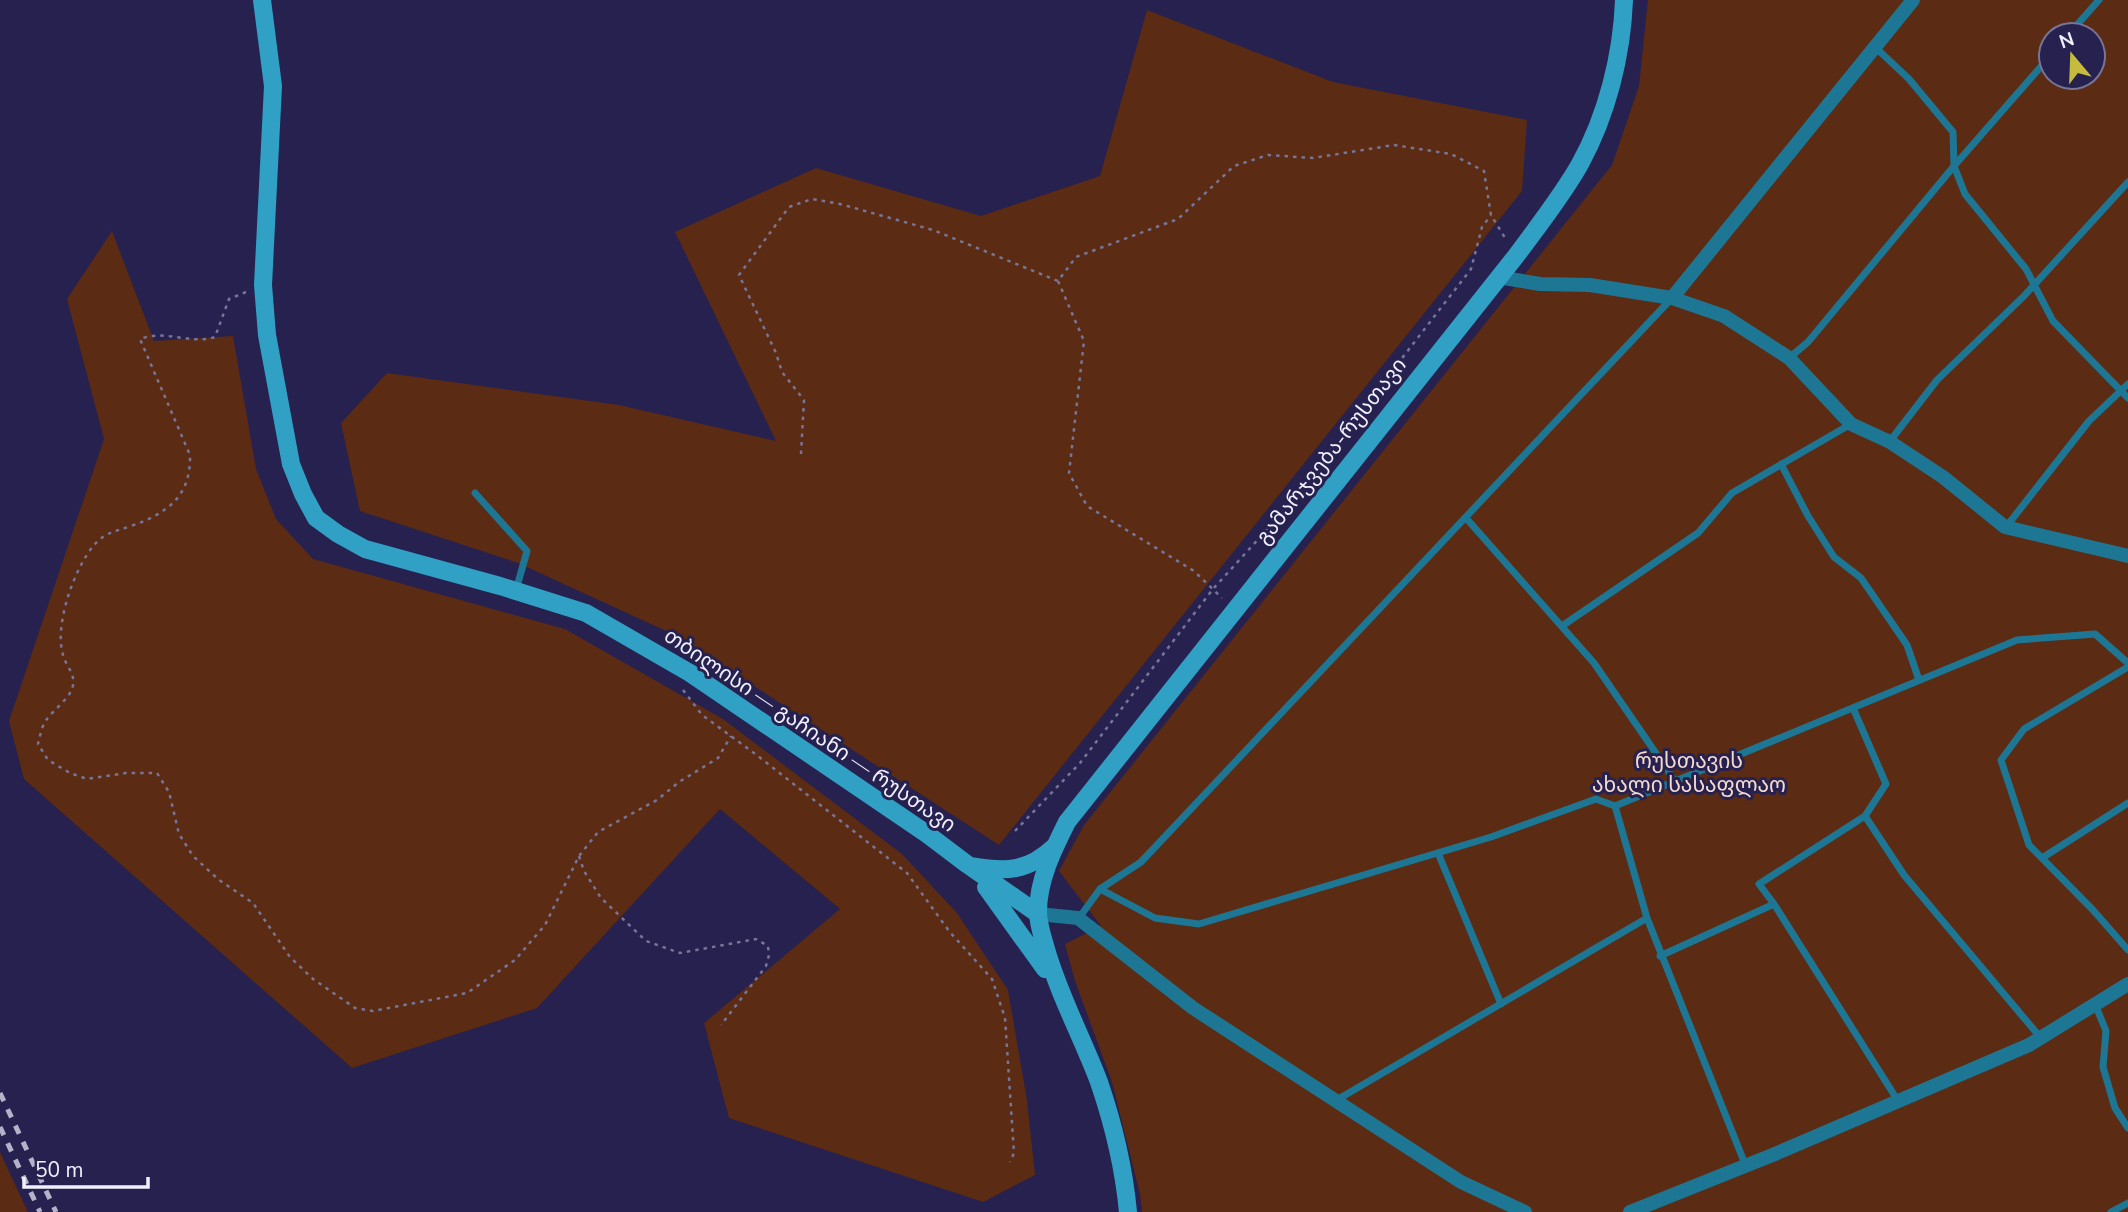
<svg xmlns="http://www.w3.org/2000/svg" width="2128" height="1212" font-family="'Nunito Sans','Noto Sans Georgian',sans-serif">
<rect width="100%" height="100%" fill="#26214f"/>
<!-- green -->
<path fill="#5b2b13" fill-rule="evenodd" d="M1648,0H2128V1212H1142L1140,1194L1112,1082L1075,981L1065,944L1101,926L1059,871L1084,825L1612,165L1639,86ZM2051,35H2093V77H2051Z
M1147,10L1333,82L1527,120L1522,191L999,845L677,636L518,563L360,511L341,423L387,373L619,405L776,441L675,232L816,168L981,216L1100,176Z
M112,231L154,341L233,336L256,469L276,519L313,559L565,629L723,719L902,854L957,913L1008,990L1027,1100L1035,1175L983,1202L729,1118L704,1023L840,909L720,809L537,1008L352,1068L24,779L9,721L104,439L67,299Z
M0,1152L28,1212H0Z"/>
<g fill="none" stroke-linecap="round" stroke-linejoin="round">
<!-- path -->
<path stroke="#787596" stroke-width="2.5" stroke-dasharray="3.5 5" stroke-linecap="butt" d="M1058,281L1084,341L1069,473L1087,506L1194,571L1222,598
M246,292L229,299L215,337C191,345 165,329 140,339L190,455C191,496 168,513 131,526C115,532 107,531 94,545C74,569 54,625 63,655C66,666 75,673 73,685C71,698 54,709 47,719C42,725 40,736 38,744L48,760L70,773L87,779L126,773H157L169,792L179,834L193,856L219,880L253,903L290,957L313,979L355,1008L373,1011L467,993L515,960L545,925L579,856L598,832L657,800L679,782L718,758L731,736
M801,454L804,400L782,372L776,353L739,275L789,207L812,199L840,204L933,230L1058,281L1076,257L1178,219L1234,166L1268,155L1313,158L1394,145L1451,154L1484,171L1491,215L1507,241
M683,690L702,715L754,753L907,873L949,931L992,979L1005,1018L1014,1153L1010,1162
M1015,831L1080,763L1213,589L1283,512L1471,269L1482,227L1491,215
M579,856L584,871L601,898L646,941L680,953L756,939L768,946L769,955L766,966L721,1025"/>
<!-- service -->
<path stroke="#1d7794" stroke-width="7" d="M2068,35L2099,0
M1875,47L1909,79L1953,132L1954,166L1965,194L2026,269L2053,321L2128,398
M1789,358L1808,342L1954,166L2051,55
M1890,441L1937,380L2024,296L2128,182
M1781,464L1808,516L1834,557L1861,578L1907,645L1919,680
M475,493L527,551L516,590
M1466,518L1594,663L1675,781
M2006,527L2089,421L2128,384
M1562,626L1698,533L1732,493L1851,424
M2128,667L2024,729L2001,760L2029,845L2093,910L2128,950
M1615,806L1647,918L1745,1164
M1865,816L1904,875L2040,1037
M1438,853L1501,1004
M2042,858L2128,803
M1100,889L1155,918L1199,924L1491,837L1596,799L1615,806L2017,640L2095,634L2128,663
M1774,904L1898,1101
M1079,918L1100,889L1141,862L1672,298
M1660,956L1774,904L1759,884L1865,816L1886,784L1853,708
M2095,1004L2106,1031L2103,1067L2115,1108L2128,1128
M1335,1101L1647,918
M2111,1212L2128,1203"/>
<!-- minor -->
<path stroke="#1d7794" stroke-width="14" d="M1498,277L1540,284L1590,285L1672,298L1724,316L1789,358L1851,424L1890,442L1943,477L2005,527L2128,556
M1672,298L1913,0
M1038,914L1078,918L1193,1008L1461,1182L1525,1212
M1630,1212L1775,1154L2029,1045L2128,984"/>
<!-- secondary -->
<path stroke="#30a0c5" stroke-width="18" d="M262,0L273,86L263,285L267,335L291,464L303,494L316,518L338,534L365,549L500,586L586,613L690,673L927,834L968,865L1038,914
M971,866C1006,872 1027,872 1054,847
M986,887L1045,969
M1128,1212C1124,1169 1113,1123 1099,1082C1082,1037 1059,995 1046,949C1043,938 1038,924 1038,912C1038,880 1053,850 1067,822L1516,256C1538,226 1562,196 1580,164C1607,115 1622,55 1624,0"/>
<!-- rail -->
<path stroke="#b4b2c9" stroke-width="5" stroke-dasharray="9 9" stroke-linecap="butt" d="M0,1093L56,1212
M0,1127L40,1212"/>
</g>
<g text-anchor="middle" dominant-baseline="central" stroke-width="6" stroke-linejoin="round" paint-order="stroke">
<!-- street labels -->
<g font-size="21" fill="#f0f0fd" stroke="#26214f">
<text transform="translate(1331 451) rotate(-52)">გამარჯვება-რუსთავი</text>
<text transform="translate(810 730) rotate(34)">თბილისი — გაჩიანი — რუსთავი</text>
</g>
<!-- park labels -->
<g font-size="21" fill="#f6dace" stroke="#26214f">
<text x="1689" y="761">რუსთავის<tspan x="1689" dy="24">ახალი სასაფლაო</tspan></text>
</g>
</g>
<!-- north arrow -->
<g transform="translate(2072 56) rotate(341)"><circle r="33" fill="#26214f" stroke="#777495" stroke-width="2"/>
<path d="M0-5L12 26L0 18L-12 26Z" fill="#c5bc3d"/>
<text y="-10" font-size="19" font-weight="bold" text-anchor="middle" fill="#f0f0fd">N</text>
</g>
<!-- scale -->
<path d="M24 1177v10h124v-10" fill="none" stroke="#f0f0fd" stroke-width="3.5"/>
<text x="35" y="1177" font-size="21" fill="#f0f0fd" stroke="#26214f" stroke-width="5" paint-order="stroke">50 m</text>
</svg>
